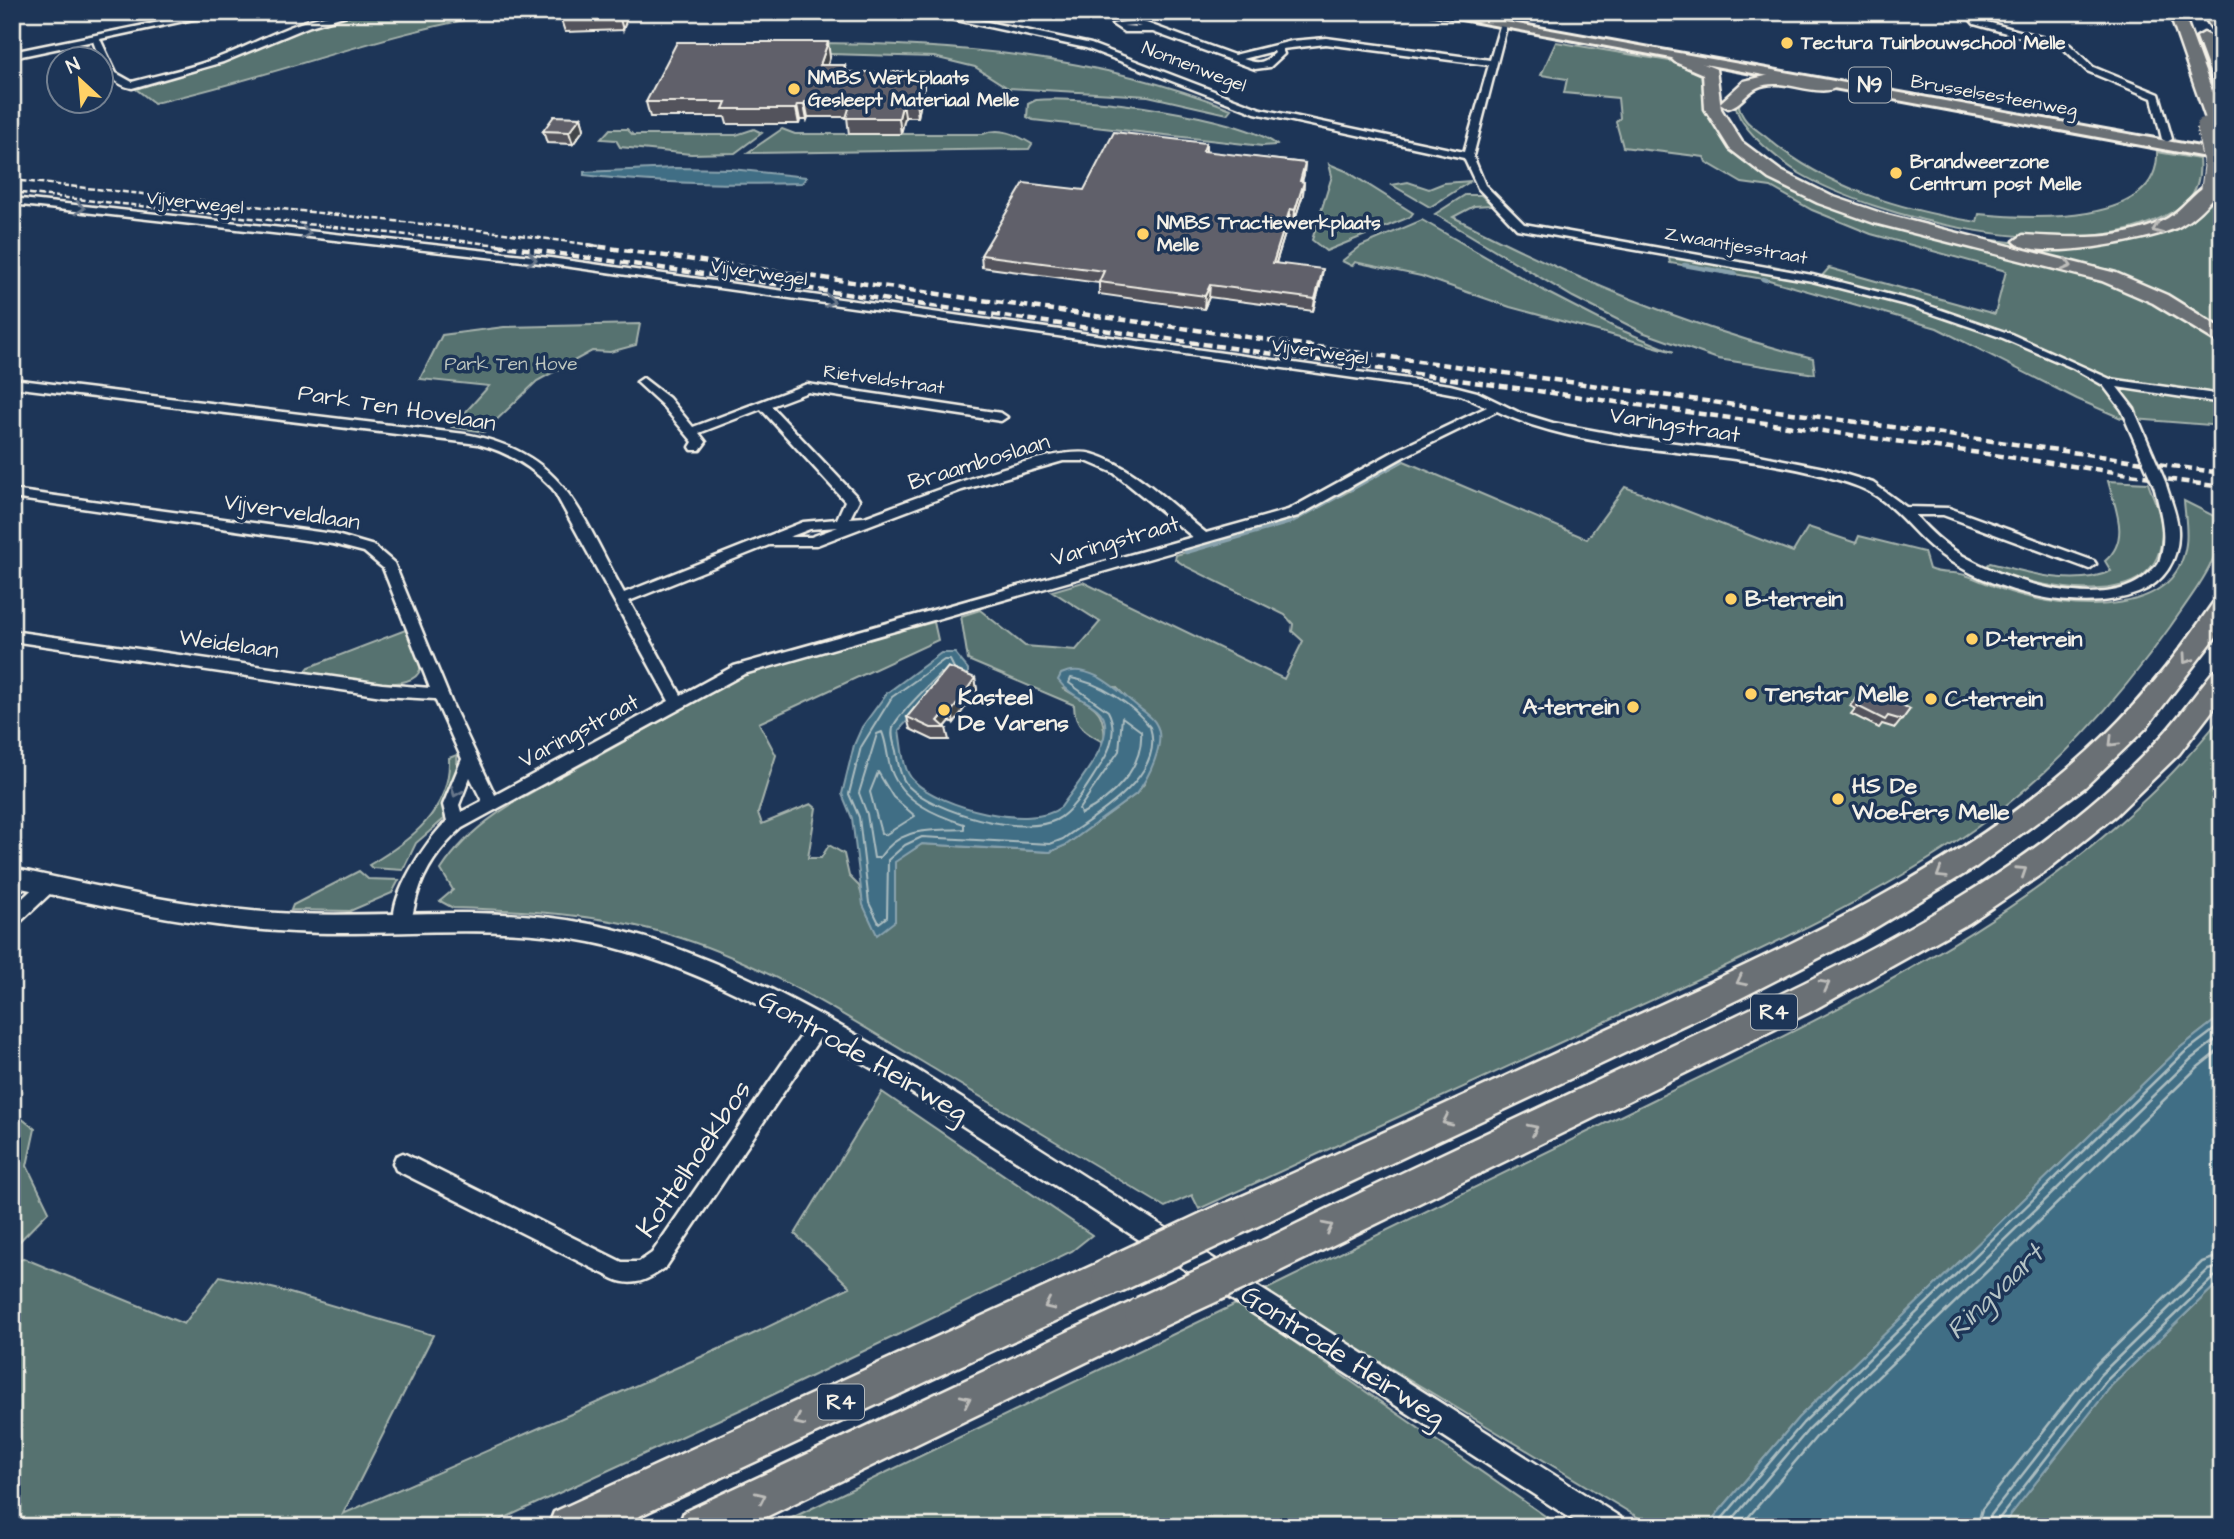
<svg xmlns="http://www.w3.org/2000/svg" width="2234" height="1539" font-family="'Architects Daughter',sans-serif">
<rect width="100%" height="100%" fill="#1d3557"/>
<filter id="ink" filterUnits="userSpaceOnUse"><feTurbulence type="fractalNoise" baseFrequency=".0143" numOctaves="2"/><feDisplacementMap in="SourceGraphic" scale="14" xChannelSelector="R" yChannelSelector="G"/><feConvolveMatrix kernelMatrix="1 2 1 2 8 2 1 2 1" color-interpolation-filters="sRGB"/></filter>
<g filter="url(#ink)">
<!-- green -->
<path fill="#567270" stroke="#a5b2ac" stroke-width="2" d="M359,12L479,15L511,12C389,29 275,77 154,103L136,89L238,56L293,31Z
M1556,42L1687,64L1701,72L1704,106L1726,142L1883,225L2090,275L2144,295L2186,320L2222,346V426L2121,418L2077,399L1937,328L1769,280L1670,263L1669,258L1767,272L1769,265L1821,277L1829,268L1995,314L2006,271L1871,234L1812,210L1771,187L1742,183L1706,162L1704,157L1623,147L1616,122L1620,118L1618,98L1564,93L1567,79L1541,75Z
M805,43C950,43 1096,55 1231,109L1227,114L1148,96L1008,88L975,67L934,57L795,53Z
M1771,82L1776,83C1758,85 1744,87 1739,106C1743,123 1754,127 1766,137C1826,188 1901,210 1977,222L1979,214C2028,219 2160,227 2157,152L2199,159C2203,197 2181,210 2149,223C2059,260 1881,221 1799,173C1770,155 1689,88 1771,82Z
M1036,100C1083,95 1242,116 1277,145L1262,146L1033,120L1027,117L1028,104Z
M610,129H627L633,135H736L754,129L762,133L735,153L691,154L620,147L616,140L601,139Z
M782,129L795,134H983C1000,126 1017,135 1032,144L1029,149L747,153Z
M1329,164L1346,171L1413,213L1410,217L1326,251L1312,240L1332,176Z
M2218,177L2222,178V332L2094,268L1939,232C2004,244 2205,271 2218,177Z
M1471,181L1430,207L1392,185L1408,182L1429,189L1444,183Z
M1465,195H1481L1492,205L1474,206L1453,217C1569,276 1686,327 1813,358L1815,374L1718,359L1642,332L1573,297L1435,214Z
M1422,220L1550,294L1616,328L1674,352L1510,307L1421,276L1355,262L1352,266L1342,261L1361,246Z
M640,324L636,345L610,352L592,351L537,381L484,432L452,427L489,386L420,379L442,335L504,327Z
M1404,461L1587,539L1625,487L1793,552L1808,527L1856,543L1859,536L1924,552L1929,569C1942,575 1951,571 1965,575C1980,580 1994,587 2010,592C2063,609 2176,622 2186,544C2188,530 2185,515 2184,501L2222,520C2222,561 2192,594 2170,627C2118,701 2051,775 1976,828C1864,907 1723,967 1598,1025C1465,1086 1332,1148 1199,1209L1192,1195L1165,1207C1081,1157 998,1107 914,1057C836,1010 757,960 668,934C599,914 525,910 453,908L440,901L453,890L441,870C476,815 539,789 595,758C643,731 692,704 741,676L777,663L934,622L938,640L759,723L776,755L758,813L762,824L811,804L816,808L808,858H821L829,845L844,854L849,876L859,886L868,916L895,921V861L922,844L1050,852L1066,845L1136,794L1144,784L1126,697L1116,687L1064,689C1095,708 1104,705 1105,743C1087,734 1074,727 1074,705L968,660L961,616L980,610L1025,646L1076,650L1100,622L1052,591L1083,582L1284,679L1303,641L1292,631L1293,624L1285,615L1185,566L1175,559L1176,555L1298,519Z
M2108,481L2148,483C2153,498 2162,514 2162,529C2164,620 2033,586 1984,568L1990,563C2028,572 2073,588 2111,571L2105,561C2131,539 2115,508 2108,481Z
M408,629C412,639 421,655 421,665C420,700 325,675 305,672L309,667Z
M2222,716V1015L2181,1047L1798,1418L1706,1527H1654L1263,1291C1393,1226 1524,1163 1655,1099C1859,1000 2078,898 2222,716Z
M457,755C460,778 442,797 444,819L416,843L403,870L372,868L369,865C410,841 451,811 449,758Z
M359,871L368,879L399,880L392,893L350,911L291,910L293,905Z
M882,1092L1092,1235L1072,1251L766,1398L485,1527H12V1267L23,1258L184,1324L220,1276L276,1289L433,1335L343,1514L751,1335L850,1287L795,1234Z
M12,1111L35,1129L27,1166L49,1211L12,1249Z
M2222,1279V1527H2001L2112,1385Z
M1238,1303L1561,1527H773Z"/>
<!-- water -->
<path fill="#416e85" stroke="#89a2ad" stroke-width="2" d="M675,168L731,169L807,177L802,183C728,185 657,184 584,175V172Z
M941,653H955L968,669V678L923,704L899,730C902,746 902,770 914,781C939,807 1032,831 1061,807C1075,786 1125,732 1097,709C1084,699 1068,694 1058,680L1061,674C1088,661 1116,689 1136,705C1142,711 1152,716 1156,724C1167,742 1148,779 1136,794L1066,845L1050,852L922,844L895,862V921L877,935L863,905L852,818L842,794L854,745L862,727L887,693Z
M2222,1015V1279L2112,1385L2001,1527H1706L1798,1418L2181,1047Z"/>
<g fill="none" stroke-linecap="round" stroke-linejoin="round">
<!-- shore-far1 -->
<path stroke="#acbdc0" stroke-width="2" d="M941,673C928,687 903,709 894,725C890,733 894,744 896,751C898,763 900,777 908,786C934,812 1022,837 1056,820C1074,811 1089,782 1100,766C1111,749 1118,730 1108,711L1069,683L1071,678C1101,683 1132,704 1150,727C1166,777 1095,815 1063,839L1050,844L922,837L905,845L888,860L887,917L879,923L869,903L859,817L849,794L861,747L892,697L944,660H950L954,668
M1122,717L1141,731C1144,768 1112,799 1081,814L1079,809L1119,751Z
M882,732C887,744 887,758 891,770C902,801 935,815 964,824V829C929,831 901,826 879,858H874L867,814L859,793L877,734Z
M878,772L893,797L915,816L885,835L881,833L870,792Z"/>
<!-- shore -->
<path stroke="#acbdc0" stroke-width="2.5" d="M1715,1527L1803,1423L2185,1052L2222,1024
M1726,1527L1809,1429L2191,1059L2222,1035
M1740,1527L1817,1436L2198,1067L2222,1048
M1977,1527L1982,1509L2093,1368L2202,1262L2222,1255
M1987,1527L1991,1515L2100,1375L2208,1270L2222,1266
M1996,1527L1998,1520L2107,1380L2214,1277L2222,1275"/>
<!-- stream -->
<path stroke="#89a2ad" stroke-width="4.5" d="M1684,265L1735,274
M1763,279L1766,280
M1351,489L1402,460
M1186,552L1290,522L1341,494"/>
<!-- river -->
<path fill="#416e85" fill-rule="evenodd" d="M1470,12H1486V14L1478,19Z"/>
<!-- minor casing -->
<g stroke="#f4f1e8" stroke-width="5">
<path id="minor" d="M209,12H226L100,39L116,73L132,82C161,74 192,68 220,57C264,40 309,12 357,12L310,26L223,62L132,88C107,83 101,62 93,41L12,58V52Z
M451,12H497L493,14H455Z
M904,12H941L1091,44L1261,109L1464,152L1489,65L1326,44L1282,49L1284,54L1270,67L1255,69L1153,32H1124L1112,24L1138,20L1234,55L1292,41L1326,38L1490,60L1500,26L1507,24L1473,156L1485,185L1524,224L1812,275L1918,302L2011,334L2110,379L2222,395V403L2117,387L2134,409L2138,420L2136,423H2128L2122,410L2103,385L2073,368L2003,338L1910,306L1812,281L1517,229L1478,188L1464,158L1255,113L1086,48L938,16ZM1134,25L1141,27L1123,26ZM1274,51L1275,53C1263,64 1258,64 1243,59Z
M1964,12H1973L1980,20L2070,45L2093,67L2159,94L2172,139L2167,142L2162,139L2152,98L2087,71L2064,49L1974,24Z
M12,198L550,258L1450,385L1477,392L1520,413L1553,423L1629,437L1744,452L1824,468L1873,483L1906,507L1949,508L2094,561L2096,564L2089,569L2084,567L1943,515H1915C1931,533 1947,548 1969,559C2013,583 2111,615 2151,571C2155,567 2159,564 2160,559C2168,532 2160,511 2154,485L2160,481L2166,485C2170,499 2178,517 2178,531C2179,560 2164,583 2138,593C2078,616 1987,590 1937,552C1917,537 1903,516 1883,501C1866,487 1845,482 1825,476C1721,447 1592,457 1497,411L1403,457L1298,516L744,674L462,828C441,847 425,868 417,896C414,906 413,917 408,927L402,929L396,927C384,902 428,838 447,821L443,805L462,759L435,699L382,696L12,641V631L382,684L430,688L383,568L364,552L333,544L12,498V490L333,534L374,546L394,563L452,704L495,795L669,701L553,489C532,467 508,452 478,444L12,387V379L465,434C566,453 579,512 624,593L803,522L837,519L845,501L761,409L699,433L706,442L700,450H692L690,447L693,442L661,404L637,382L643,378L669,398L693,427L807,384L1001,413L1007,417L1001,421L808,392L771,406L857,497L859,500L850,518L865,517C908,501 1053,443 1092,454C1135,466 1171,505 1206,533L1288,510L1395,451L1487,407L1461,395L1418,387L550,264L12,204ZM1063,461H1086L1114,473L1193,537L734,666L681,695L629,601L769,545H817L962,490ZM838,527L811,537H789L810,529ZM470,777L482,801L461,812L459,805Z
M48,878L54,880L56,885L54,890L18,924L12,926V908L42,880Z
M818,1018L824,1020L827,1026L824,1032L666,1267C650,1279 634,1288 614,1279L396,1170L393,1163L396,1156L403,1153L622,1262H639L652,1253L812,1020Z"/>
</g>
<!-- tertiary casing -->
<g stroke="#f4f1e8" stroke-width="5">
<path id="tertiary" d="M12,868C105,888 199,910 294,914C393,918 492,904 590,924C708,947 815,1011 917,1070L1620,1517L1624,1527H1584L901,1086C804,1028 702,965 590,942C492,922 393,937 294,932C199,928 105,906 12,886Z"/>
</g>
<!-- primary casing -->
<g stroke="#f4f1e8" stroke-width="6">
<path id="primary" d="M1423,12H1451L2222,151V160Z"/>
</g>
<!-- motorway casing -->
<g stroke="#f4f1e8" stroke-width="5">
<path id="motorway" d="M2169,12H2183L2222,118V147L2214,142Z
M2201,12H2215L2222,22V37L2217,36Z
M2204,33C2222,39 2222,72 2222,88L2214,83L2197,37Z
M1680,54L1716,69L1721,109L1742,142L1781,171L1831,196L1887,215L2116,273L2167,295L2222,329V345L2153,303L2102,281L1874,223L1818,203L1769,179L1730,149L1705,109L1703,74L1675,62L1672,59Z
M1774,74L1830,81L1838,86C1826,97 1793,84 1777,84C1747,83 1747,103 1728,108L1720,103L1744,81Z
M2210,184L2219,189C2208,204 2196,217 2180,226C2156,240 2031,263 2014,241L2023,235C2070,238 2126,242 2168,218C2182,210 2198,187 2210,184Z
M2222,600V629L2146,728L2085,787L1976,867L1860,937L1739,999L1241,1234L1228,1239L1215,1234L1210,1221L1215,1208C1342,1152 1468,1094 1594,1035C1764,957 1946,880 2087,752C2136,708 2176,657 2213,603Z
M2222,669V698L2179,754L2116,815L2046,871L1969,923L1808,1013L1280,1271L1267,1276L1254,1271L1249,1258L1254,1245C1384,1180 1516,1119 1648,1057C1825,974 2025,885 2160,738C2179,718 2195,694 2213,672Z
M1111,1257L1124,1263L1130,1276L1124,1289L616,1527H548L554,1512Z
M1144,1296L1157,1302L1163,1315L1157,1328L745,1527H678L684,1512Z"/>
</g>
<!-- minor -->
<use href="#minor" fill="#1d3557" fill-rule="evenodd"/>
<!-- tertiary -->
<use href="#tertiary" fill="#1d3557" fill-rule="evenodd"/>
<!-- primary -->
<use href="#primary" fill="#6b6f75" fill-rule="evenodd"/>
<!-- motorway -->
<use href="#motorway" fill="#6b6f75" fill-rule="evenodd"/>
<!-- rail-far1 -->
<path stroke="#f4f1e8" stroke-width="2.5" stroke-dasharray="6 2.5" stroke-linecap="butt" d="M12,180L497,232L599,246
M12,192L509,246"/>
<!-- rail -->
<path stroke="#f4f1e8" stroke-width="4.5" stroke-dasharray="8 4.5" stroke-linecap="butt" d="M497,245L2222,487
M587,245L2222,473"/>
<!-- minor-bridge casing -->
<g stroke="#f4f1e8" stroke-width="17" stroke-linecap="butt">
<path id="minor-bridge" d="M2132,420L2160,485"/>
</g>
<!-- motorway-bridge-far1 casing -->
<g stroke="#f4f1e8" stroke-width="19" stroke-linecap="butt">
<path id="motorway-bridge-far1" d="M2205,126L2213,166L2210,189"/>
</g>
<!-- motorway-bridge casing -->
<g stroke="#f4f1e8" stroke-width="42" stroke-linecap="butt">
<path id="motorway-bridge" d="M1111,1276L1228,1221
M1144,1315L1267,1258"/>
</g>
<!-- minor-bridge -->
<use href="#minor-bridge" stroke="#1d3557" stroke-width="12"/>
<!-- motorway-bridge-far1 -->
<use href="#motorway-bridge-far1" stroke="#6b6f75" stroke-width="17"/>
<!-- motorway-bridge -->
<use href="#motorway-bridge" stroke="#6b6f75" stroke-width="37"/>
</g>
<!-- wall -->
<path fill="#53535b" stroke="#f4f1e8" stroke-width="2" d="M629,12L623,30L565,32L560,17Z
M830,57L828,65H845L847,72H923L924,87L918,117H905L901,134H849L847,117H808L807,120H800L799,124H727L725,117H650L646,102Z
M581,117L584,129L573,144L547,143L543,131Z
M1206,143V152L1305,163L1302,181L1304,182L1303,194L1294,222L1289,221L1276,263L1321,282L1313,311L1209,297L1204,309L1099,294V283L982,267L981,255L1084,190Z
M975,678L977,690L954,723L950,721L945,727L946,728L949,740H933L910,729L907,717Z
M1865,686L1910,709L1895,728L1882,724L1879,728L1851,714L1855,709L1850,706Z"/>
<!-- shaded-wall -->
<path fill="#43444a" stroke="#f4f1e8" stroke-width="2" d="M620,12H629L623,30L619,15Z
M828,42L830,57L823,80L820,65Z
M923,72L924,87L918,117L916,102Z
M805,102L808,117L807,120L804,105Z
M903,102L905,117L901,134L899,118Z
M797,105L800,120L799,124L796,109Z
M581,117L584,129L573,144L569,132Z
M1305,163L1304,175L1298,193L1300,181Z
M1304,182L1303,194L1294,222L1295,210Z
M1290,209L1289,221L1272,275L1273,263Z
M1323,269L1321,282L1313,311L1315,299Z
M1210,285L1209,297L1204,309L1205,296Z
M975,678L977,690L954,723L952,711Z
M948,709L950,721L944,728L938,721Z"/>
<!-- building -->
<path fill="#60616a" stroke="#f4f1e8" stroke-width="2" d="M563,12H620L619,15L560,17Z
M677,42H828L820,65H845L843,72H923L916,102H903L899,118H846L851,102H805L804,105H797L796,109H723L726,102H646Z
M554,116L581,117L569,132L543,131Z
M1114,132L1206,143L1203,151L1305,163L1300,181L1304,182L1295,210L1290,209L1273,263L1323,269L1315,299L1210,285L1205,296L1099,282L1104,271L981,255L1024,183L1084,190Z
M948,667L975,678L952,711L948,709L938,721L946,728H931L907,717Z
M1865,686L1910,709L1902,720L1888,716L1885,720L1857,706L1861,701L1856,698Z"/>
<!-- one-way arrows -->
<defs><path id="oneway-chevron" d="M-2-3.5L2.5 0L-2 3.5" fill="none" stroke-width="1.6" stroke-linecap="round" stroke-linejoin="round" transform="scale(1.75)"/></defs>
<g stroke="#68778a">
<use href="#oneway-chevron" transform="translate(80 208) rotate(6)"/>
<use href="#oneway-chevron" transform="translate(306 233) rotate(7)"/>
<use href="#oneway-chevron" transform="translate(532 259) rotate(7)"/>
<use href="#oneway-chevron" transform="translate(830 301) rotate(8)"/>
<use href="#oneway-chevron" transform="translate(456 792) rotate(113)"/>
</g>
<g stroke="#bdbdba">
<use href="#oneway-chevron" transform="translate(2157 229) rotate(159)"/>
<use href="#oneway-chevron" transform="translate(2067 265) rotate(15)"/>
<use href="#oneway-chevron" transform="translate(2187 659) rotate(125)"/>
<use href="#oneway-chevron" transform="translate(2113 742) rotate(135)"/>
<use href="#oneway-chevron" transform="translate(2022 871) rotate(-33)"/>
<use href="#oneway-chevron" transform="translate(1941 874) rotate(148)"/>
<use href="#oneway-chevron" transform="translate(1741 981) rotate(153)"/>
<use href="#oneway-chevron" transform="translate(1825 985) rotate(-28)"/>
<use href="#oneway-chevron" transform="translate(1447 1121) rotate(155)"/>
<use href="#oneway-chevron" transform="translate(1533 1129) rotate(-26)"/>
<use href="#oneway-chevron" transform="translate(1328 1227) rotate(-27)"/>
<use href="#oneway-chevron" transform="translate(1049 1305) rotate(155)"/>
<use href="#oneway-chevron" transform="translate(966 1400) rotate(-25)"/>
<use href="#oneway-chevron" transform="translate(799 1421) rotate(155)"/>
<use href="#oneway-chevron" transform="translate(761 1497) rotate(-25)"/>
</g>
</g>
<!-- markers -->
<g fill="#ffd166" stroke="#1d3557" stroke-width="2.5">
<circle cx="1787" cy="43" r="7"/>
<circle cx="794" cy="89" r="7"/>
<circle cx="1896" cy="173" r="7"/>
<circle cx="1143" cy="234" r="7"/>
<circle cx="1731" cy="599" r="7"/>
<circle cx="1972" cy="639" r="7"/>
<circle cx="1751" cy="694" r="7"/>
<circle cx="1931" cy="699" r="7"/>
<circle cx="1633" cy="707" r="7"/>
<circle cx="944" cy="710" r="7"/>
<circle cx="1838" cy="799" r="7"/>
</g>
<g text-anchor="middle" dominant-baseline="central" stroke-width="7" stroke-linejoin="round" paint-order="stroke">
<!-- far-poi labels -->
<g font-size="19" font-weight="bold" fill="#f4f1e8" stroke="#1d3557" text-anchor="start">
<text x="1801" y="43">Tectura Tuinbouwschool Melle</text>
<text x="808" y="78">NMBS Werkplaats<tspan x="808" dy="22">Gesleept Materiaal Melle</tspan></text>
<text x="1910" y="162">Brandweerzone<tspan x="1910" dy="22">Centrum post Melle</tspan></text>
<text x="1157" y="223">NMBS Tractiewerkplaats<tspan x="1157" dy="22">Melle</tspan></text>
</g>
<!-- far-street labels -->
<g font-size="19" fill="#f4f1e8" stroke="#1d3557">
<text transform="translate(1194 67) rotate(21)">Nonnenwegel</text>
<text transform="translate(1994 96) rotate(10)">Brusselsesteenweg</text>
<text transform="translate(195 203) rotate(6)">Vijverwegel</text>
<text transform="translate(1736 246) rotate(10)">Zwaantjesstraat</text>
<text transform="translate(759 273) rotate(8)">Vijverwegel</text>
<text transform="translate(1320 352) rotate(8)">Vijverwegel</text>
<text transform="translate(884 380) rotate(8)">Rietveldstraat</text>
</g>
<!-- far-park labels -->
<g font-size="19" fill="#bdc5be" stroke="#1d3557">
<text x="511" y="364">Park Ten Hove</text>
</g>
<!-- shield labels -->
<g fill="#1d3557" stroke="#b4b9bc" stroke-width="2">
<rect x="1849" y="67.5" width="42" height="35" rx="5"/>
<rect x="1751" y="994.5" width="46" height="35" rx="5"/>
<rect x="818" y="1384.5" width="46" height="35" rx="5"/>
</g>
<g font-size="21" font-weight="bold" fill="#f4f1e8">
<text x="1870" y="85">N9</text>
<text x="1774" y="1012">R4</text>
<text x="841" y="1402">R4</text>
</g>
<!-- street labels -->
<g font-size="23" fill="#f4f1e8" stroke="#1d3557">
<text transform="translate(397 408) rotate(9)">Park Ten Hovelaan</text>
<text transform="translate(1675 425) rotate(9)">Varingstraat</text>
<text transform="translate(979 462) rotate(-17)">Braamboslaan</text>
<text transform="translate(292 512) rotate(9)">Vijverveldlaan</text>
<text transform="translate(1115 541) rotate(-16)">Varingstraat</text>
<text transform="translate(229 644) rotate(8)">Weidelaan</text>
<text transform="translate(579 731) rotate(-28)">Varingstraat</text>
</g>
<!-- poi labels -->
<g font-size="23" font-weight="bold" fill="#f4f1e8" stroke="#1d3557" text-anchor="start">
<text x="1745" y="599">B-terrein</text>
<text x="1986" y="639">D-terrein</text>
<text x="1765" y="694">Tenstar Melle</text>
<text x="958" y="697">Kasteel<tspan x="958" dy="26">De Varens</tspan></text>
<text x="1945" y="699">C-terrein</text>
<text x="1619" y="707" text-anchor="end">A-terrein</text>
<text x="1852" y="786">HS De<tspan x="1852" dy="26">Woefers Melle</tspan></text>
</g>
<!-- near-street labels -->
<g font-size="28" fill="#f4f1e8" stroke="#1d3557">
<text transform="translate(863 1056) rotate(30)">Gontrode Heirweg</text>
<text transform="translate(694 1159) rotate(-56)">Kottelhoekbos</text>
<text transform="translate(1343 1356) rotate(33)">Gontrode Heirweg</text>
</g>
<!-- near-water labels -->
<g font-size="28" font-style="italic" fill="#b5c3c5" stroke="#1d3557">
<text transform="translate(1995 1292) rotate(-44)">Ringvaart</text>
</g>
</g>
<!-- margin -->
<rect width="2234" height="1539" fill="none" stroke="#1d3557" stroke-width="42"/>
<rect x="21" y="21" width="2192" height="1497" fill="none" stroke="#f4f1e8" stroke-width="2.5" filter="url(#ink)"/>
<!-- north arrow -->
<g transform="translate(80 80) rotate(334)"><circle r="33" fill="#1d3557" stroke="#738091" stroke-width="2"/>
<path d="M0-5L12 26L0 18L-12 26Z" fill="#ffd166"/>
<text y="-10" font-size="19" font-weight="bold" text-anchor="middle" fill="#f4f1e8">N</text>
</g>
</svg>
